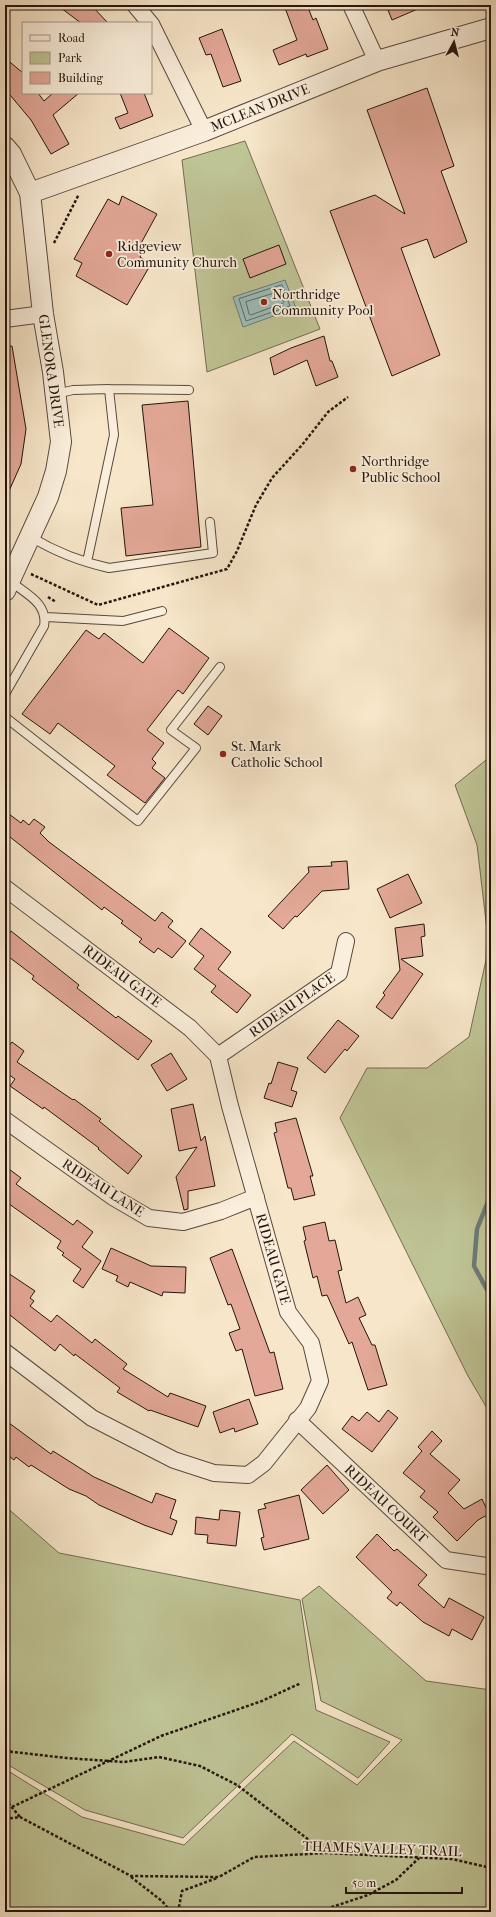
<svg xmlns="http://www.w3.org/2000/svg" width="496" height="1917" font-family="'IM FELL French Canon',serif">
<rect width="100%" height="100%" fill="#f7e6c9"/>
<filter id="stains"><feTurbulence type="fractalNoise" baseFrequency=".005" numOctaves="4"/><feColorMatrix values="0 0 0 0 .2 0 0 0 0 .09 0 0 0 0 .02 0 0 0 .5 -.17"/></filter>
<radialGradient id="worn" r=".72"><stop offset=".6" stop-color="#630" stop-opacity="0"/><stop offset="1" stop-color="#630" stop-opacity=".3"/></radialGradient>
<!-- green -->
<path fill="#bfc495" stroke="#726c52" d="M245,141L320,329L207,372L182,160Z
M491,756V1415L468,1376L340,1118L367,1068H427L469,1037L486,960L487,930L477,845L455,785Z
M5,1506L59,1553L300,1600L316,1710L390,1742L358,1778L292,1734L183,1838L85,1810L5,1763Z
M319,1586L426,1681L491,1690V1912H5V1769L82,1817L184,1845L294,1741L357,1785L402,1740L321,1701L302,1599Z"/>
<!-- water -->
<path fill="#9ebebc" stroke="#6d7a76" d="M285,280L296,308L243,327L233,297Z"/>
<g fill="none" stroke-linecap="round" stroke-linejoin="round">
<!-- shore -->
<path stroke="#616a65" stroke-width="1" d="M282,285L290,306L246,321L239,299Z
M279,292L284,301L283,303L251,315L249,314L246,302Z"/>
<!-- stream -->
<path stroke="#6d7a76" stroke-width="4.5" d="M491,1194L477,1229L474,1266L491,1297"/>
</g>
<!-- building -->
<path fill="#e3a897" stroke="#24150e" d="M57,5H91L108,23H81Z
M284,5H307L313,20L316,18L328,49L307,57L306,54L279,65L273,50L297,40Z
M386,5H427L392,20Z
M222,29L241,81L223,87L211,54L206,55L199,38Z
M5,58L23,73V93H38L44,101L53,93H79L53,115L69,144L51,154L31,120L5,89Z
M427,88L454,166L441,171L467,242L434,258L427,239L401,248L440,355L392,376L330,211L375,195L405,214L367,110Z
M120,93H144L153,116L120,129L115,118L128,113Z
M122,196L157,214L139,247L143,250L140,257L151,264L127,305L76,276L82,263L74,259L108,199L119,205Z
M279,245L286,264L250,278L243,259Z
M324,336L330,361H332L338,377L316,386L307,360L274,375L270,358L291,348Z
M12,346L26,429L21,464L5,500V347Z
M188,401L201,547L126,556L121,508L153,505L142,405Z
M169,628L209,658L183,694L178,690L147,730L164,743L152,759L156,763L152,768L165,778L145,803L107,775L115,766L58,723L50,734L22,714L86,630L99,639L104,633L143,663Z
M208,706L222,716L208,735L194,724Z
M5,811L21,823L23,820L29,825L34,819L45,827L40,833L49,842L155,921L162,912L173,921L168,927L186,941L172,958L158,948L154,953L139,942L142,939L121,923L123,921L104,907L102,910L5,833Z
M347,861L349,889L322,891L297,917L295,916L283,929L268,916L309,872L308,867L332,866L331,862Z
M408,874L422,903L390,918L377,889Z
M424,924L425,936L421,937L423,956L401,959L423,974L392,1019L376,1007L385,995L383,993L400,970L395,928Z
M201,928L231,952L218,969L251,995L237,1013L211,992L216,986L194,969L204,956L189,944Z
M11,931L79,985L77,988L116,1018L118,1016L152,1041L138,1060L32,979L34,976L5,954V939Z
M338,1020L359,1036L347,1051L345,1049L325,1073L307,1058Z
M12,1042L24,1051L17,1062L73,1100L74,1099L101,1119L99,1121L142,1156L128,1174L98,1149L99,1148L44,1107L43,1109L10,1086L15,1079L8,1074L5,1078V1051Z
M171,1053L187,1079L167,1091L151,1065Z
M278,1062L298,1068L291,1090L297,1092L292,1107L264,1098L269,1083L271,1084Z
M193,1104L201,1141L205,1136L215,1186L188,1191V1209L184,1210L176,1177L197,1147L179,1151L171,1109Z
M296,1118L313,1176H310L315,1195L294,1200L291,1188H288L274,1133L277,1132L275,1123Z
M5,1166L21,1178L16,1184L73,1225L77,1220L93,1232L82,1247L101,1261L83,1288L73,1281L81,1269L62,1255L64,1253L57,1248L61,1241L5,1201Z
M325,1222L329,1241L335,1240L342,1270L338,1271L346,1303L358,1297L366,1315L359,1318L372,1345H375L387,1385L368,1390L352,1342L349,1344L327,1295L322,1296L317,1276L313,1278L304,1241L306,1240L303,1227Z
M111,1248L151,1266L186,1267L185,1293L163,1292L162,1296L130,1282L128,1287L116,1281L118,1276L102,1269Z
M232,1249L270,1353L274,1352L283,1389L255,1396L242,1349L236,1351L229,1333L240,1329L231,1304L228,1305L210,1258Z
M5,1271L35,1291L30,1298L34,1301L30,1306L51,1322L57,1315L92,1343L95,1339L127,1364L123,1369L168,1397L170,1393L206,1406L198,1427L150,1410L149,1411L117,1392L120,1388L75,1354L74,1356L60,1344L55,1351L5,1311Z
M249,1399L258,1424L235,1432L234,1428L220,1433L213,1412Z
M388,1410L398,1418L372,1452L342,1429L352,1416L359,1421L367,1412L379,1422Z
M5,1420L51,1454L53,1451L94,1477L152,1503L156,1493L176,1500L170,1518L177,1521L172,1535L144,1525L99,1505L86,1496L69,1489L31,1465L29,1467L16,1457L14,1460L5,1453Z
M432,1431L442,1441L430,1454L460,1480L448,1493L464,1509L482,1499L489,1514L478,1520L457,1541L433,1517L438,1512L420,1497L425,1491L403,1473L422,1451L418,1447Z
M327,1465L349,1490L323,1514L301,1490Z
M299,1495L309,1539L264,1550L261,1538L264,1537L258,1510L266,1508L264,1504Z
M220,1510L240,1512L236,1546L207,1543L208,1535L195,1534L196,1517L219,1520Z
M377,1534L394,1551L397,1549L427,1575L418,1585L444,1608L449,1598L484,1617L472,1640L452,1629L449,1636L423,1622L400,1602L397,1606L387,1598L392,1592L356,1557Z"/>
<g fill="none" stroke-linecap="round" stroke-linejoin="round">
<!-- service casing -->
<g stroke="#59493d" stroke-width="10">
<path id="service" d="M109,389L189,390
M56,394L73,390L109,389L114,435L87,562
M31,537C54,551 82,562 109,568L213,553L210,522
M46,617L123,621L162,611
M5,694L44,626C48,603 26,594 10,581
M5,717L138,821L196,748L171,730L220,667"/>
</g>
<!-- minor casing -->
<g stroke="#59493d" stroke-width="18">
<path id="minor" d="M135,5L150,23
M351,5L377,61
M151,24L204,131
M5,319L43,314
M5,888L190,1028L218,1056L230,1106L288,1312L311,1343L320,1381L308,1408L264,1463L248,1475L214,1473L174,1460L92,1418L5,1352
M218,1056L339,973L346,941
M5,1120L113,1197L149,1218L183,1222L221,1211L256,1197
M297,1420L446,1560L486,1566"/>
</g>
<!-- tertiary casing -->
<g stroke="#59493d" stroke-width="22">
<path id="tertiary" d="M5,147L11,154L30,193L43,314L53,372L61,442L56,471L48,497L5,591
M30,193L204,131L377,61L491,28"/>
</g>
<!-- path -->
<path stroke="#24150e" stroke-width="2.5" stroke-dasharray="3 2" stroke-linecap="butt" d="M54,243L79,194
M31,574L98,605L227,569L237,551L256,505L272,478L302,445L328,412L348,397
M48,597L56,602
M5,1751L66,1758L124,1762L159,1757L200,1766L237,1785L326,1853
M5,1799L20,1817
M12,1807L161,1736L262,1701L301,1683
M5,1819L20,1817L131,1876L219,1877L254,1857L326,1853L452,1859L491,1868
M131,1877L162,1901L171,1912
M178,1912L182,1891L217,1878
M317,1912L368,1895L396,1880L419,1858"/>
<!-- service -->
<use href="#service" stroke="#faefdc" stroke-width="8"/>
<!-- minor -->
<use href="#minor" stroke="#faefdc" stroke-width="16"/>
<!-- tertiary -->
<use href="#tertiary" stroke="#faefdc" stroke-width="20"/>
</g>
<!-- markers -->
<g fill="#8f2418" stroke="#faefdc" stroke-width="1.5">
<circle cx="109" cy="254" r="4"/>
<circle cx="264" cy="302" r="4"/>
<circle cx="353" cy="469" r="4"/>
<circle cx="223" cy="754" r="4"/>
</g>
<g text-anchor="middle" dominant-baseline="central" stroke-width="3.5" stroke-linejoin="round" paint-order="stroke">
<!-- street labels -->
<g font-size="14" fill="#24150e" stroke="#faefdc">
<text transform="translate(260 108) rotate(-22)">MCLEAN DRIVE</text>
<text transform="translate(51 371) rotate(82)">GLENORA DRIVE</text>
<text transform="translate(122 976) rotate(37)">RIDEAU GATE</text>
<text transform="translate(292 1005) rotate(-35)">RIDEAU PLACE</text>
<text transform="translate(103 1188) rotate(33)">RIDEAU LANE</text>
<text transform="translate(273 1259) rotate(74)">RIDEAU GATE</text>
<text transform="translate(386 1504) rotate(43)">RIDEAU COURT</text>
<text transform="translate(382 1849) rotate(2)">THAMES VALLEY TRAIL</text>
</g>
<!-- poi labels -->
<g font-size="14" fill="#24150e" stroke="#faefdc" text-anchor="start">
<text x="117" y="246">Ridgeview<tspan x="117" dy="16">Community Church</tspan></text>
<text x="272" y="294">Northridge<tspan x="272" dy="16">Community Pool</tspan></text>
<text x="361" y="461">Northridge<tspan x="361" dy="16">Public School</tspan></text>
<text x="231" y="746">St. Mark<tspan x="231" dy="16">Catholic School</tspan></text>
</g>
</g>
<!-- margin -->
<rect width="496" height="1917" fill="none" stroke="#f7e6c9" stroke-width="20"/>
<rect x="6" y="6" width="484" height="1905" fill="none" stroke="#24150e" stroke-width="2"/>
<rect x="10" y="10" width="476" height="1897" fill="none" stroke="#24150e"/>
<!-- legend -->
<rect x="22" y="22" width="130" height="72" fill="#faefdc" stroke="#a4988a"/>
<rect x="30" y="35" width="20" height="6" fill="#faefdc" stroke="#a4988a"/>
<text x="58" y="42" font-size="12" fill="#24150e">Road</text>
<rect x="30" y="52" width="20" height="12" fill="#bfc495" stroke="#a4988a"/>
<text x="58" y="62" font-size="12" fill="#24150e">Park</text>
<rect x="30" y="72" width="20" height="12" fill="#e3a897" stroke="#a4988a"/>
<text x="58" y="82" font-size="12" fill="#24150e">Building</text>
<!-- north arrow -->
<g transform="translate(454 42) rotate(7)" stroke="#faefdc" stroke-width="3" paint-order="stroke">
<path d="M0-3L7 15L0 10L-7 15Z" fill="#24150e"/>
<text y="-6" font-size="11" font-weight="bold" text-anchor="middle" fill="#24150e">N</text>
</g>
<!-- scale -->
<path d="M346 1887v6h116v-6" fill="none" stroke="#24150e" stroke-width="2"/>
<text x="352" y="1887" font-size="12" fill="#24150e" stroke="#faefdc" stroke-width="3" paint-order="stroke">50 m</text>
<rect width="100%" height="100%" filter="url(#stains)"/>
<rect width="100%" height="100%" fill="url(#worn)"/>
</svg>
